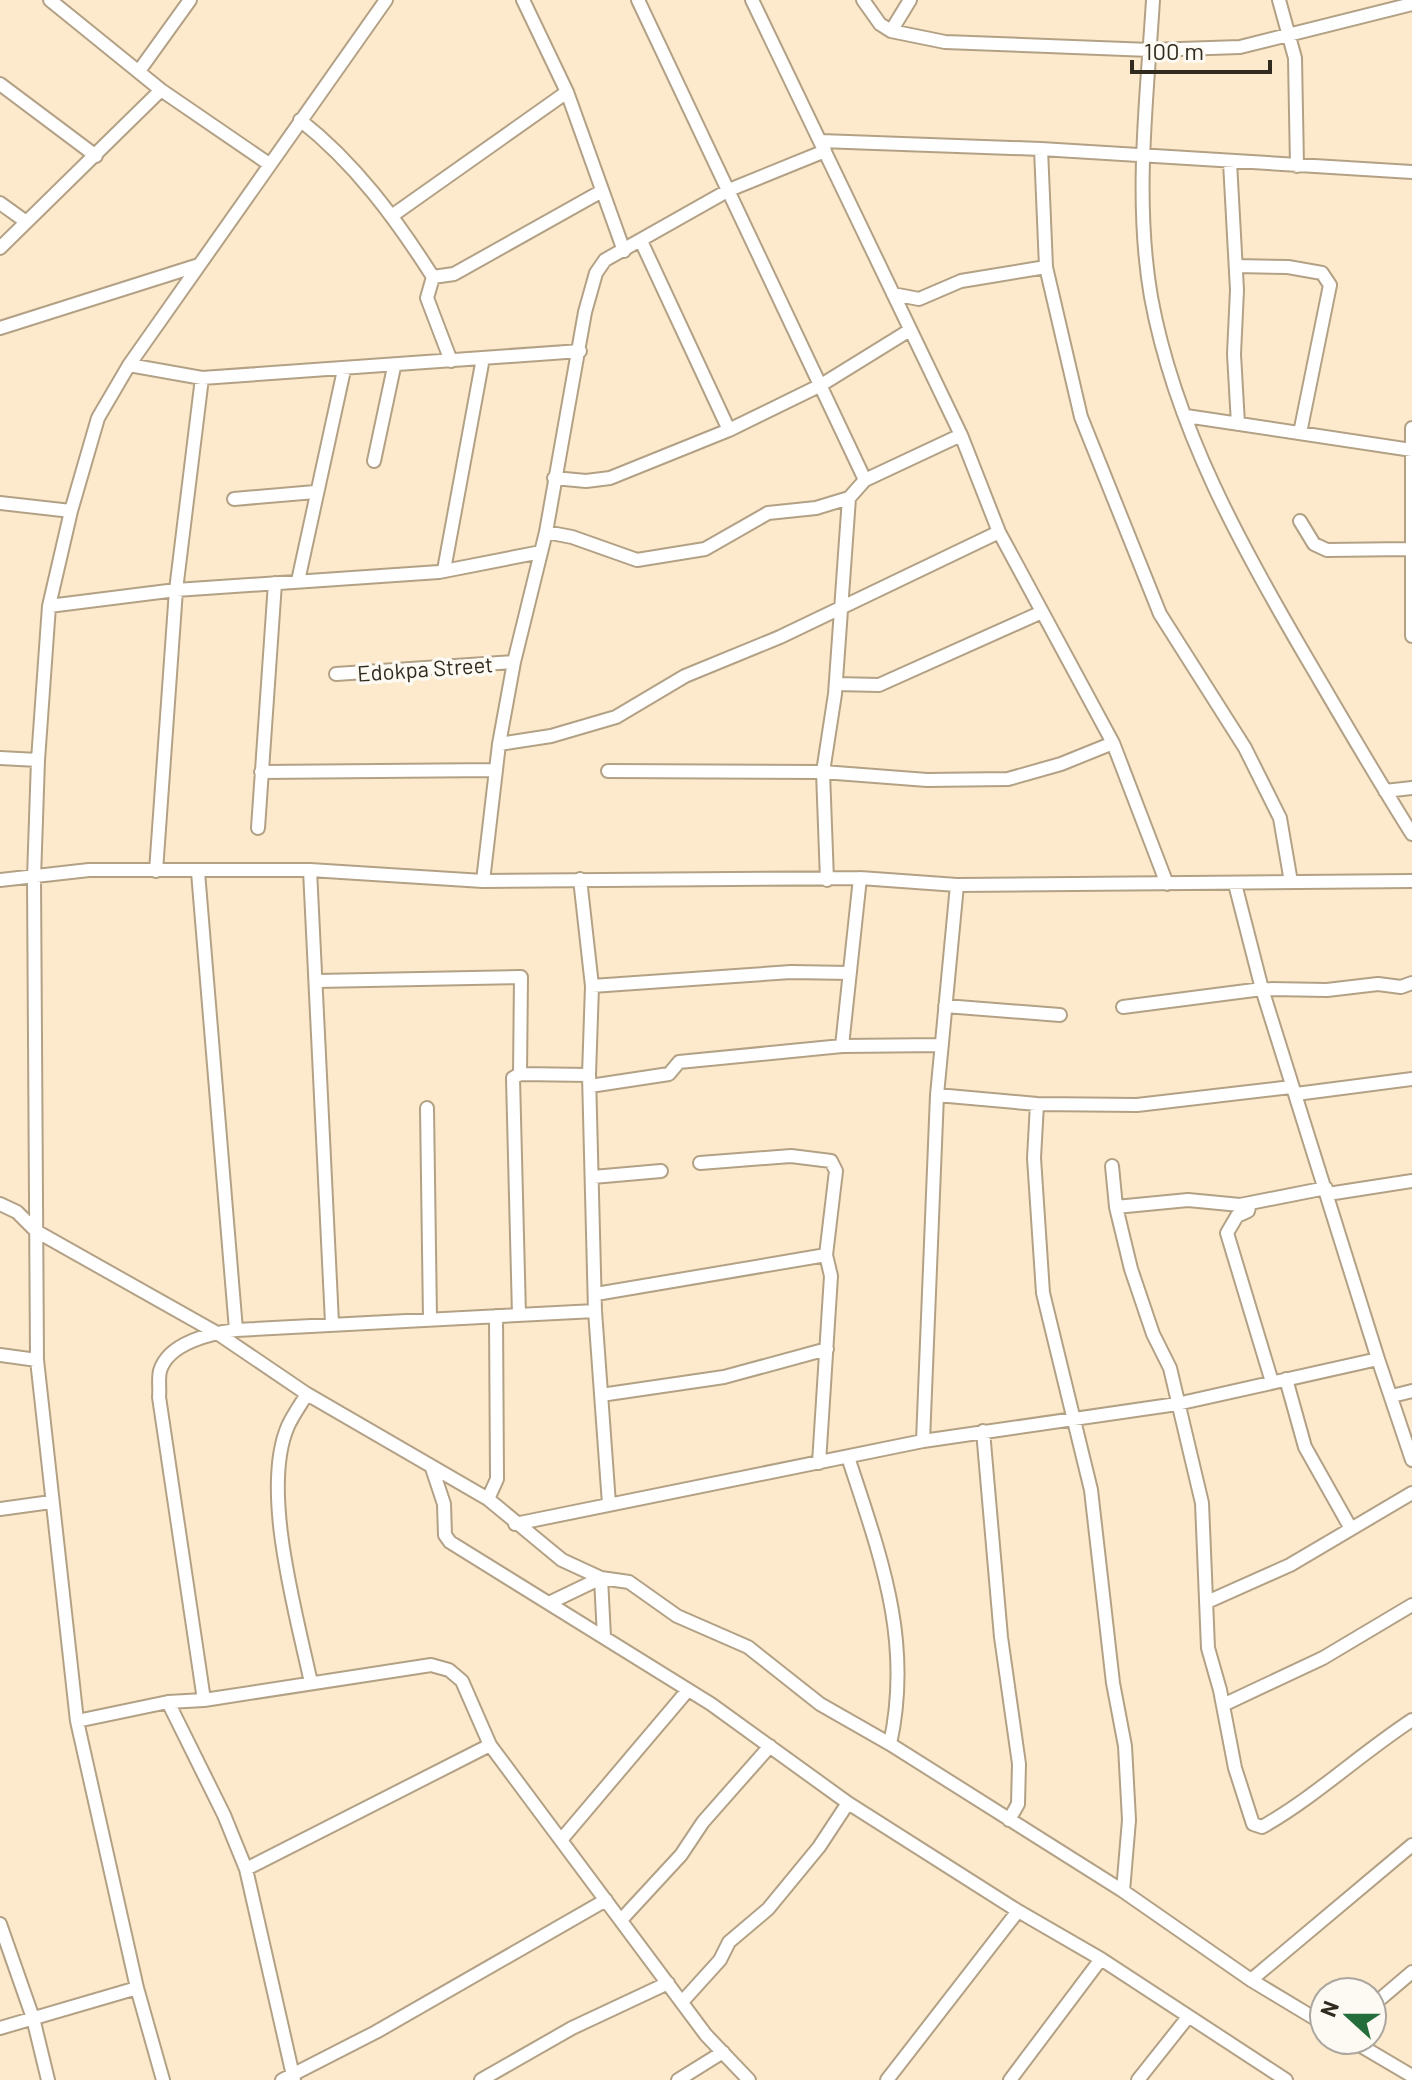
<svg xmlns="http://www.w3.org/2000/svg" width="1412" height="2080" font-family="Barlow,sans-serif">
<rect width="100%" height="100%" fill="#fdeacd"/>
<g fill="none" stroke-linecap="round" stroke-linejoin="round">
<!-- minor casing -->
<g stroke="#b3a186" stroke-width="16">
<path id="minor" d="M50,0L161,90L269,164
M523,0L567,92L624,251
M638,0L865,480
M752,0L961,435L999,532L1113,743L1167,884
M863,0L880,24L891,31L945,42L1150,50L1240,47L1412,4
M1153,0C1147,98 1134,199 1151,297C1175,428 1242,548 1309,662C1343,720 1376,777 1412,834
M1279,0L1295,58L1297,166
M891,31L910,0
M139,71L190,0
M0,84L96,156
M300,120C355,163 396,219 433,277
M821,141L1041,149L1412,172
M1041,149L1046,267L1081,417L1160,614L1245,748L1280,818L1291,882
M1230,162L1237,290L1234,354L1238,424
M0,203L25,221
M393,215L567,92
M641,241L729,430
M0,248L161,90
M1236,266L1288,267L1322,273L1330,285L1300,433
M433,277L454,274L602,191
M433,277L427,298L451,361
M893,294L919,299L961,281L1046,267
M0,328L199,265
M129,365L202,378L580,351
M1186,416L1412,450
M1412,428V636
M374,461L394,367
M554,478L586,481L610,478L729,430L821,385L910,330
M234,499L315,492
M0,503L71,511
M1300,521L1314,544L1327,550L1409,549
M546,532L572,537L637,560L705,549L768,513L816,508L849,498L865,480L961,435
M444,570L483,358
M298,581L344,370
M49,606L176,590L439,572L541,552
M336,674L514,662
M836,684L879,685L1042,612
M499,744L551,736L616,717L685,676L780,637L999,532
M0,758L38,760
M608,771L823,772L927,780L1008,779L1061,764L1113,743
M261,772L496,770
M1385,791L1412,788
M258,828L275,583
M310,870L332,1323
M156,871L176,590L202,378
M198,872L236,1330
M580,879L592,986L589,1075L595,1311L609,1504
M0,880L89,870H310L483,881L860,878L957,885L1412,881
M827,880L823,772L835,694L849,498
M483,881L499,744L514,662L546,532L585,312L596,273L605,260L729,190L825,151
M1235,884L1262,989L1378,1359
M317,981L521,977L520,1074
M592,986L791,972L850,973
M945,1006L1060,1015
M1123,1007L1262,989L1327,990L1378,984L1401,987L1412,983
M842,1046L860,878
M590,1086L669,1074L679,1062L842,1046L942,1045
M1296,1094L1412,1079
M937,1095L1037,1104L1137,1105L1291,1087
M1037,1104L1034,1158L1043,1293L1091,1490L1113,1683L1125,1746L1129,1820L1123,1891
M427,1108L430,1319
M700,1163L791,1156L831,1161L836,1171L826,1255
M1112,1166L1116,1207L1131,1269L1153,1334L1170,1368L1202,1503L1208,1648L1220,1690L1235,1768L1253,1824L1262,1827C1315,1797 1360,1754 1412,1720
M593,1177L661,1171
M1328,1194L1412,1181
M1250,1203L1248,1211L1237,1216L1227,1233L1272,1382
M0,1204L17,1212L36,1231L217,1333L307,1394L488,1499L562,1560L601,1578L629,1582L677,1616L748,1647L820,1704L890,1744L1123,1891L1251,1980L1324,2024
M1116,1207L1188,1200L1240,1205L1326,1188
M596,1294L826,1255L831,1276L819,1463
M519,1315L513,1078L520,1074L589,1075
M0,1355L37,1360
M1286,1379L1305,1447L1350,1527
M307,1394C301,1404 293,1415 288,1426C260,1490 297,1616 311,1683
M601,1395L724,1377L827,1349
M1392,1396L1412,1391
M983,1431L1001,1637L1019,1764L1018,1804L1009,1820
M923,1441L937,1095L957,885
M848,1457C880,1555 913,1640 890,1744
M432,1468L444,1504L445,1535L450,1542L711,1704L848,1803L1018,1911L1101,1959L1286,2080
M488,1499L497,1479L496,1316
M0,1509L51,1502
M515,1524L923,1441L1177,1404L1378,1359L1412,1460
M1207,1602L1290,1565L1412,1493
M549,1603L601,1578L604,1637
M204,1700L159,1397C160,1390 158,1379 160,1371C168,1343 211,1333 236,1330L595,1311
M168,1702L224,1815L246,1869L294,2080
M1223,1705L1323,1658L1412,1605
M77,1721L168,1702L204,1700L431,1665L449,1670L462,1681L490,1745L706,2035L749,2080
M561,1840L688,1690
M246,1869L490,1745
M621,1920L681,1855L703,1822L770,1746
M0,1924L33,2018L48,2080
M1251,1980L1412,1845
M682,2002L720,1960L729,1942L768,1909L819,1847L848,1803
M1372,2006L1412,1972
M0,2028L137,1988
M1351,2040L1412,2076
M163,2080L137,1988L77,1721L37,1360L34,878L38,760L49,606L71,511L98,418L129,365L386,0
M282,2080L376,2032L606,1900
M481,2080L572,2028L668,1983
M678,2080L723,2052
M887,2080L1018,1911
M1010,2080L1101,1959
M1138,2080L1188,2017"/>
</g>
<!-- minor -->
<use href="#minor" stroke="#fff" stroke-width="12"/>
</g>
<g text-anchor="middle" dominant-baseline="central" stroke-width="7" stroke-linejoin="round" paint-order="stroke">
<!-- street labels -->
<g font-size="22" fill="#312a1f" stroke="#fdfaf4">
<text transform="translate(425 668) rotate(-4)">Edokpa Street</text>
</g>
</g>
<!-- north arrow -->
<g transform="translate(1348 2016) rotate(291)"><circle r="38" fill="#fdfaf4" stroke="#aba79f" stroke-width="2"/>
<path d="M0-6L14 30L0 20L-14 30Z" fill="#246e3c"/>
<text y="-12" font-size="22" font-weight="bold" text-anchor="middle" fill="#312a1f">N</text>
</g>
<!-- scale -->
<path d="M1132 60v12h138v-12" fill="none" stroke="#312a1f" stroke-width="4"/>
<text x="1144" y="60" font-size="24" fill="#312a1f" stroke="#fdfaf4" stroke-width="6" paint-order="stroke">100 m</text>
</svg>
